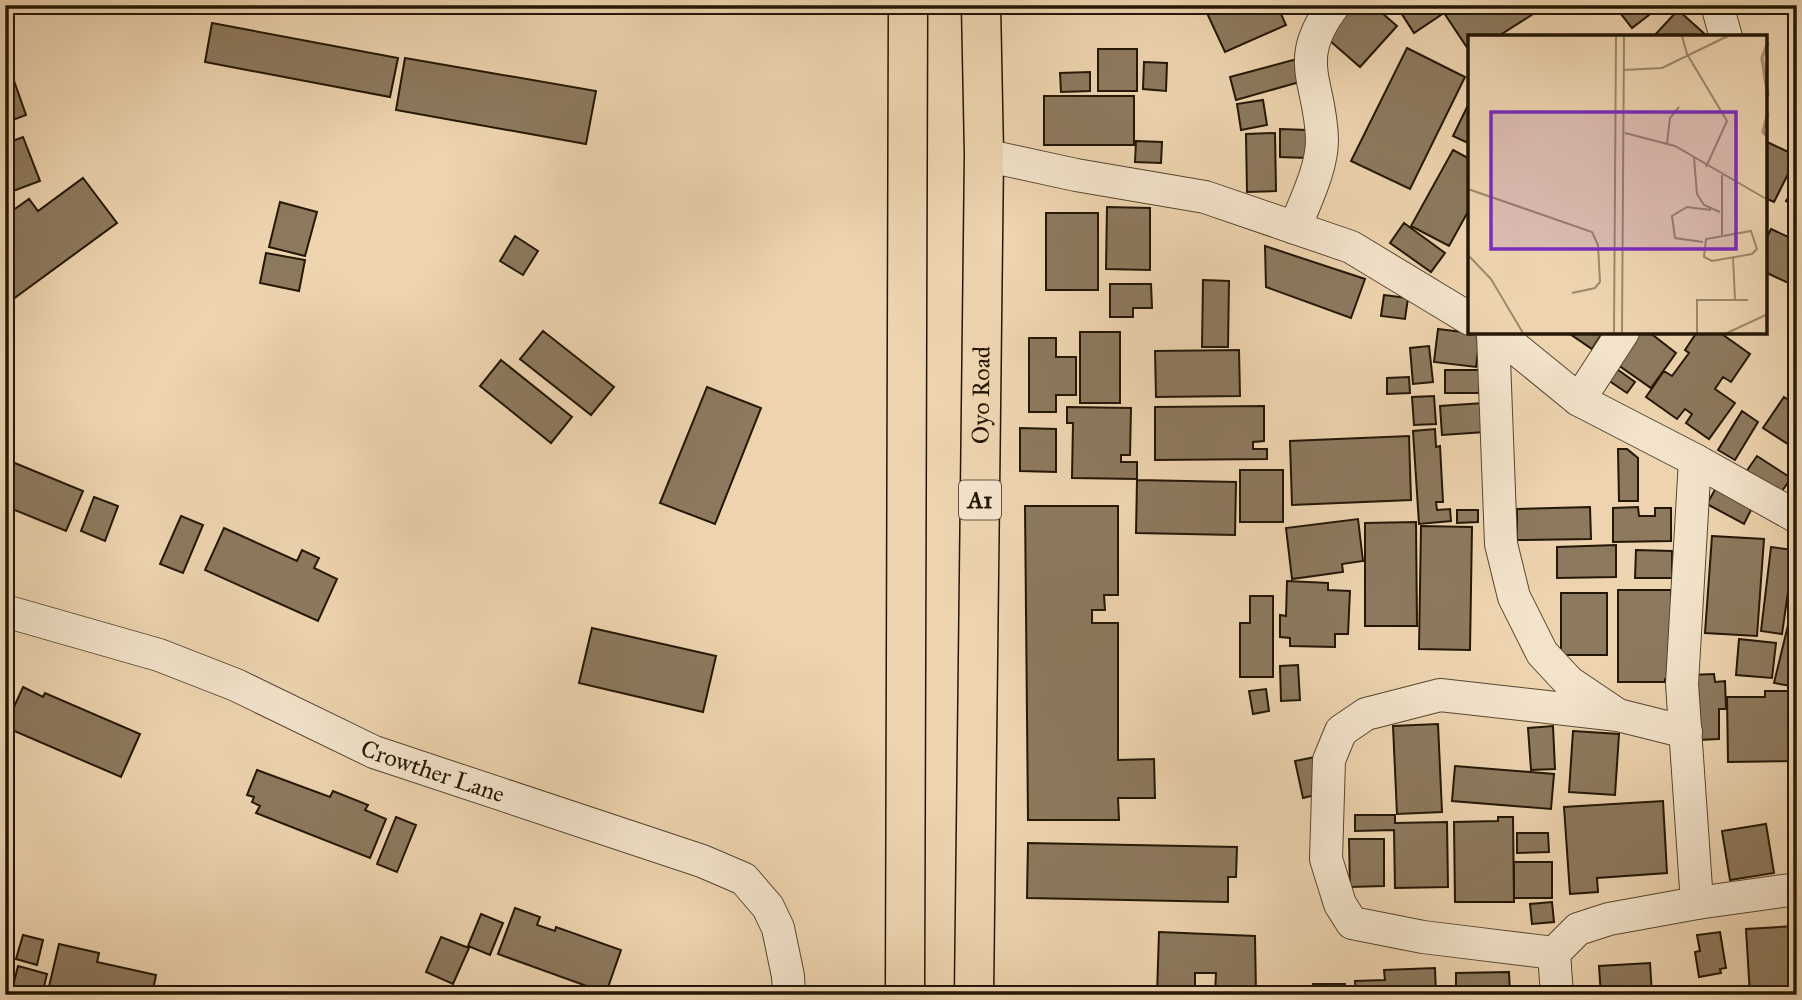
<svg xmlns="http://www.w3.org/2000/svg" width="1802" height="1000" font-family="'IM FELL Great Primer',serif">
<rect width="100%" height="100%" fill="#edd4af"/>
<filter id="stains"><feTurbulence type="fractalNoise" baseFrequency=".00286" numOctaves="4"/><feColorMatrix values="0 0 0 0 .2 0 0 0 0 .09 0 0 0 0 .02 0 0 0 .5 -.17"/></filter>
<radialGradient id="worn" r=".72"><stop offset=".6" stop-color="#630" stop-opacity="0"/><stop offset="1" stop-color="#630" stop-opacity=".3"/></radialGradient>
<!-- building -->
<path fill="#8d795e" stroke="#241706" stroke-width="2" d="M1218,5H1277L1286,25L1225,52L1206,11Z
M1347,5H1373L1397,26L1360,67L1321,33Z
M1396,5H1538L1541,9L1497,37H1470V52L1444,13L1414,33Z
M1614,5H1662L1632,28Z
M1678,10L1708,37H1653Z
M212,23L398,58L390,97L205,62Z
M1407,48L1465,77L1410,189L1351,161Z
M1098,49H1137V91H1098Z
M5,55L26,115L5,123Z
M405,58L596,91L586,144L396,110Z
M1297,59L1303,81L1236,100L1230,77Z
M1144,62L1167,63L1166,91L1143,89Z
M1090,72V91L1061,92L1060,73Z
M1044,96H1134V145H1044Z
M1263,100L1267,125L1241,130L1237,104Z
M1470,101V144L1453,136Z
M1280,129L1308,130L1307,158L1280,157Z
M1275,133L1276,191L1247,192L1246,134Z
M23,137L40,181L5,194V144Z
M1136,141L1162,142L1161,163L1135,162Z
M1765,141L1797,156L1774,202L1765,198Z
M1453,150L1470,159V208L1449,246L1411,226Z
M83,178L117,223L5,305V216L29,199L38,211Z
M1797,185V208L1786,201Z
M280,202L317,212L305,256L269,247Z
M1107,207L1150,208V270L1106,269Z
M1046,213H1098V290H1046Z
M1404,223L1445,253L1431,272L1390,243Z
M1771,229L1797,241V287L1765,272V241Z
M515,236L538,251L523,275L500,261Z
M1265,246L1365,279L1351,318L1266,287Z
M266,253L305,260L299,291L260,283Z
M1203,280L1229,281L1228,347H1202Z
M1110,284H1151L1152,308H1133V317H1110Z
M1384,295L1408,298L1405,319L1381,316Z
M1438,329L1480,334L1476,367L1434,362Z
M543,331L614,387L591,415L520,359Z
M1080,332H1120V403H1080Z
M1567,332H1603L1592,349Z
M1627,332H1649L1676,353L1651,388L1608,358Z
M1697,332H1719L1750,354L1731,382L1723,377L1715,389L1735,403L1709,439L1686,423L1692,414L1685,409L1677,419L1646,397L1664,371L1672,376L1689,353L1685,350Z
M1029,338H1056V357H1076V395H1056V412H1029Z
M1429,346L1433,382L1413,384L1410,348Z
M1239,350L1240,396L1156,397L1155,351Z
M501,360L572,417L551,443L480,386Z
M1607,362L1635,382L1627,393L1599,374Z
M1445,370H1479V393H1445Z
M1409,377L1410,393L1387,394V378Z
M707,387L761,408L715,524L660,503Z
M1434,396L1436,424L1414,425L1412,397Z
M1784,397L1797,406V450L1763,428Z
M1483,403L1485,432L1442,435L1440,406Z
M1264,406V441L1253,442V449H1267V459L1155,460V407Z
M1067,407L1131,408L1130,455H1121V462H1137V479L1072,478L1073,423H1067Z
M1742,411L1758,422L1735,460L1718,450Z
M1020,428L1056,429V472L1020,471Z
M1435,429L1436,447L1440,446L1443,502H1436L1437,510L1450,509L1451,521L1419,524L1413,431Z
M1409,436L1411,500L1292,505L1290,441Z
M1618,449H1627L1638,458V501H1619Z
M1757,456L1791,478L1780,494L1746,472Z
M5,459L83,491L66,531L5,506Z
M1240,470H1283V522H1240Z
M1137,480L1236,482L1235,535L1136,533Z
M1717,486L1753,506L1744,524L1707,504Z
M94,497L118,506L105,541L81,531Z
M1025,506H1118V595H1104L1105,610H1092V623H1118V760L1154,759L1155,798H1118L1119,820H1028Z
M1590,507L1591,539L1517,540V509Z
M1638,507L1639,516H1655V508H1671V541L1613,542V508Z
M1457,510H1478V522L1457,523Z
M181,516L203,525L183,573L160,564Z
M1358,519L1363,561L1342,564L1343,572L1292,579L1286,528Z
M1416,522L1417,626H1365V523Z
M1421,526L1472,527L1470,650L1419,649Z
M224,528L297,561L302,550L319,558L314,568L337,579L318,621L205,570Z
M1712,536L1764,539L1757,636L1705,633Z
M1616,545V577L1557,578V547Z
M1771,547L1794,550L1782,634L1761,631Z
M1636,550L1672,551V578H1635Z
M1287,581L1328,583V590L1350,591L1348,634H1335V647L1290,646V638L1280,637V615L1286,616Z
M1618,590H1671V679H1665V682H1618Z
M1796,592H1797V687L1774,683Z
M1561,593H1607V655H1561Z
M1250,596H1273V677H1240V623H1250Z
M592,628L716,656L703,712L579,683Z
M1739,639L1776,643L1772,678L1736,675Z
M1298,665L1300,700L1281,701L1280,666Z
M1714,674L1715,682L1725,681L1726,709H1719V739L1698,740L1691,675Z
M23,687L43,697L45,693L140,734L121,777L12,730L14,723L8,720Z
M1266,689L1269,711L1253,714L1249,691Z
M1765,691H1797V761L1728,762L1727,697H1765Z
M1438,724L1442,812L1397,814L1393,726Z
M1553,726L1555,769L1531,770L1528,728Z
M1573,731L1619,734L1615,795L1569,792Z
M1315,757L1323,793L1303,798L1295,761Z
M1455,766L1554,774L1551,809L1452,801Z
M257,770L330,797L333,791L368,805L365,810L386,819L370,858L256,813L260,806L252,802L254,797L247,795Z
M1663,801L1667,873L1597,878L1598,892L1570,894L1564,807Z
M1355,815H1395V823L1447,822L1448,887L1395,888L1394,830L1355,831Z
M396,817L416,825L397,872L377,864Z
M1498,817H1513L1514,902H1455L1454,822L1498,821Z
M1766,824L1774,873L1730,880L1722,831Z
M1517,833H1548L1549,852L1517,853Z
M1349,839H1384V886L1350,887Z
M1028,843L1237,847L1236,877H1228V902L1027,898Z
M1514,862H1552V898H1514Z
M1552,902L1554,922L1532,924L1530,904Z
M515,908L540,917L537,925L555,931L556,927L621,950L606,993L498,954Z
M481,914L503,923L490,955L468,946Z
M5,919L14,921L5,968Z
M1797,926V995H1750L1746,929Z
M1159,932L1255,936L1256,995H1215L1216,973H1195V995H1157Z
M1720,932L1726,968L1720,969L1721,973L1699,977L1695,952L1700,951L1697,935Z
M23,935L43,940L37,965L16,959Z
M441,937L469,948L453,984L426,972Z
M59,944L99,953L97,962L156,975L152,995H47Z
M1650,963L1652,995H1601L1599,966Z
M18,966L47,974L42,995H29L12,990Z
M1435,968L1436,995H1356L1355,981L1385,980L1384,970Z
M1509,972L1510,995H1456V973Z
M1313,984H1345L1344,995H1312Z"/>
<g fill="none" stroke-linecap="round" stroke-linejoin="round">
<!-- minor casing -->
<g stroke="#564630" stroke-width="34">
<g id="minor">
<path d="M1717,5L1726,37"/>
<path d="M984,155L1076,175L1205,197L1351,247L1470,319"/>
<path d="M1295,228C1305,201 1322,169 1322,140C1321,81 1291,62 1334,5"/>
<path d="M1492,332L1509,343L1579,400L1695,460L1797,517"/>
<path d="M1493,333L1501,544L1514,597L1542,653L1569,682L1618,715L1686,732"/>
<path d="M1579,400L1623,332"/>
<path d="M1695,460L1682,684L1697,903"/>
<path id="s1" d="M5,611L159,655L236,685L374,752L702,861L744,879L768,907L778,928L788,976L789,995"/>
<path d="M1554,953L1423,937L1352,923L1340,904L1326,859L1329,760L1341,731L1366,714L1440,695L1618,715"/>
<path d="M1557,995L1554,953L1578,929L1609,919L1697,903L1797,889"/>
</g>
</g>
<!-- trunk casing -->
<g stroke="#241706" stroke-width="41">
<g id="trunk">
<path d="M905,995L908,5"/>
<path id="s2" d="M974,995L984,155L981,5"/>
</g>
</g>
<!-- minor -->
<use href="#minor" stroke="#f3e3cb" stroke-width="32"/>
<!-- trunk -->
<use href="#trunk" stroke="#edd4af" stroke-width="38"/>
</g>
<g text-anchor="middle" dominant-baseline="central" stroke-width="5" stroke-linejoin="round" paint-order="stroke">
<!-- shield labels -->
<rect fill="#f3e3cb" stroke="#625441" stroke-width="2" x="959" y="480.5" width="42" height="39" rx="5"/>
<g font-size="23" font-weight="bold" fill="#241706">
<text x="980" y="500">A1</text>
</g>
<!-- street labels -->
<g font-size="24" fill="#241706" stroke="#f3e3cb">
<text stroke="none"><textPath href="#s2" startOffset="600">Oyo Road</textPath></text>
<text stroke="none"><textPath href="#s1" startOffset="458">Crowther Lane</textPath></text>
</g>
</g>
<!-- overview -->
<g transform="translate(1468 35)">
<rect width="299" height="299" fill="#edd4af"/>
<path fill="none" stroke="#a99476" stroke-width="3.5" d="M300,7L294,23L300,61M300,78L295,97L300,102"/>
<path fill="none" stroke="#9d886b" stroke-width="2" d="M214,1L219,19L259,86L238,132M155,35L194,33L260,1M157,98L207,111L300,165M199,108L202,83L211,72M226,123L229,159L236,170L252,177M254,140V200M0,154L124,197L130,210L132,247L127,253L104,258M283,196L289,214L284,219L244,226L236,222L238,204ZM235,207L207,203L204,181L219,172L243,175M0,220L23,244L55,298M265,222L267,264M146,298L148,1M154,298L156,1M229,298V265H280M259,298L300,279"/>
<path fill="#7b2cbf" fill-opacity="0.15" stroke="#7b2cbf" stroke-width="3.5" d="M23,77H268V214H23Z"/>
<rect width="299" height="299" fill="none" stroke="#241706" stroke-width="3.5"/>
</g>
<!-- margin -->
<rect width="1802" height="1000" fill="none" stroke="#edd4af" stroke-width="28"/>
<rect x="7" y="7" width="1788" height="986" fill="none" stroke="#241706" stroke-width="3.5"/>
<rect x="14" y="14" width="1774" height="972" fill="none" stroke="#241706" stroke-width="2"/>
<rect width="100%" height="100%" filter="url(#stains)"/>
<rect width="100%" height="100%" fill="url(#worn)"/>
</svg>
